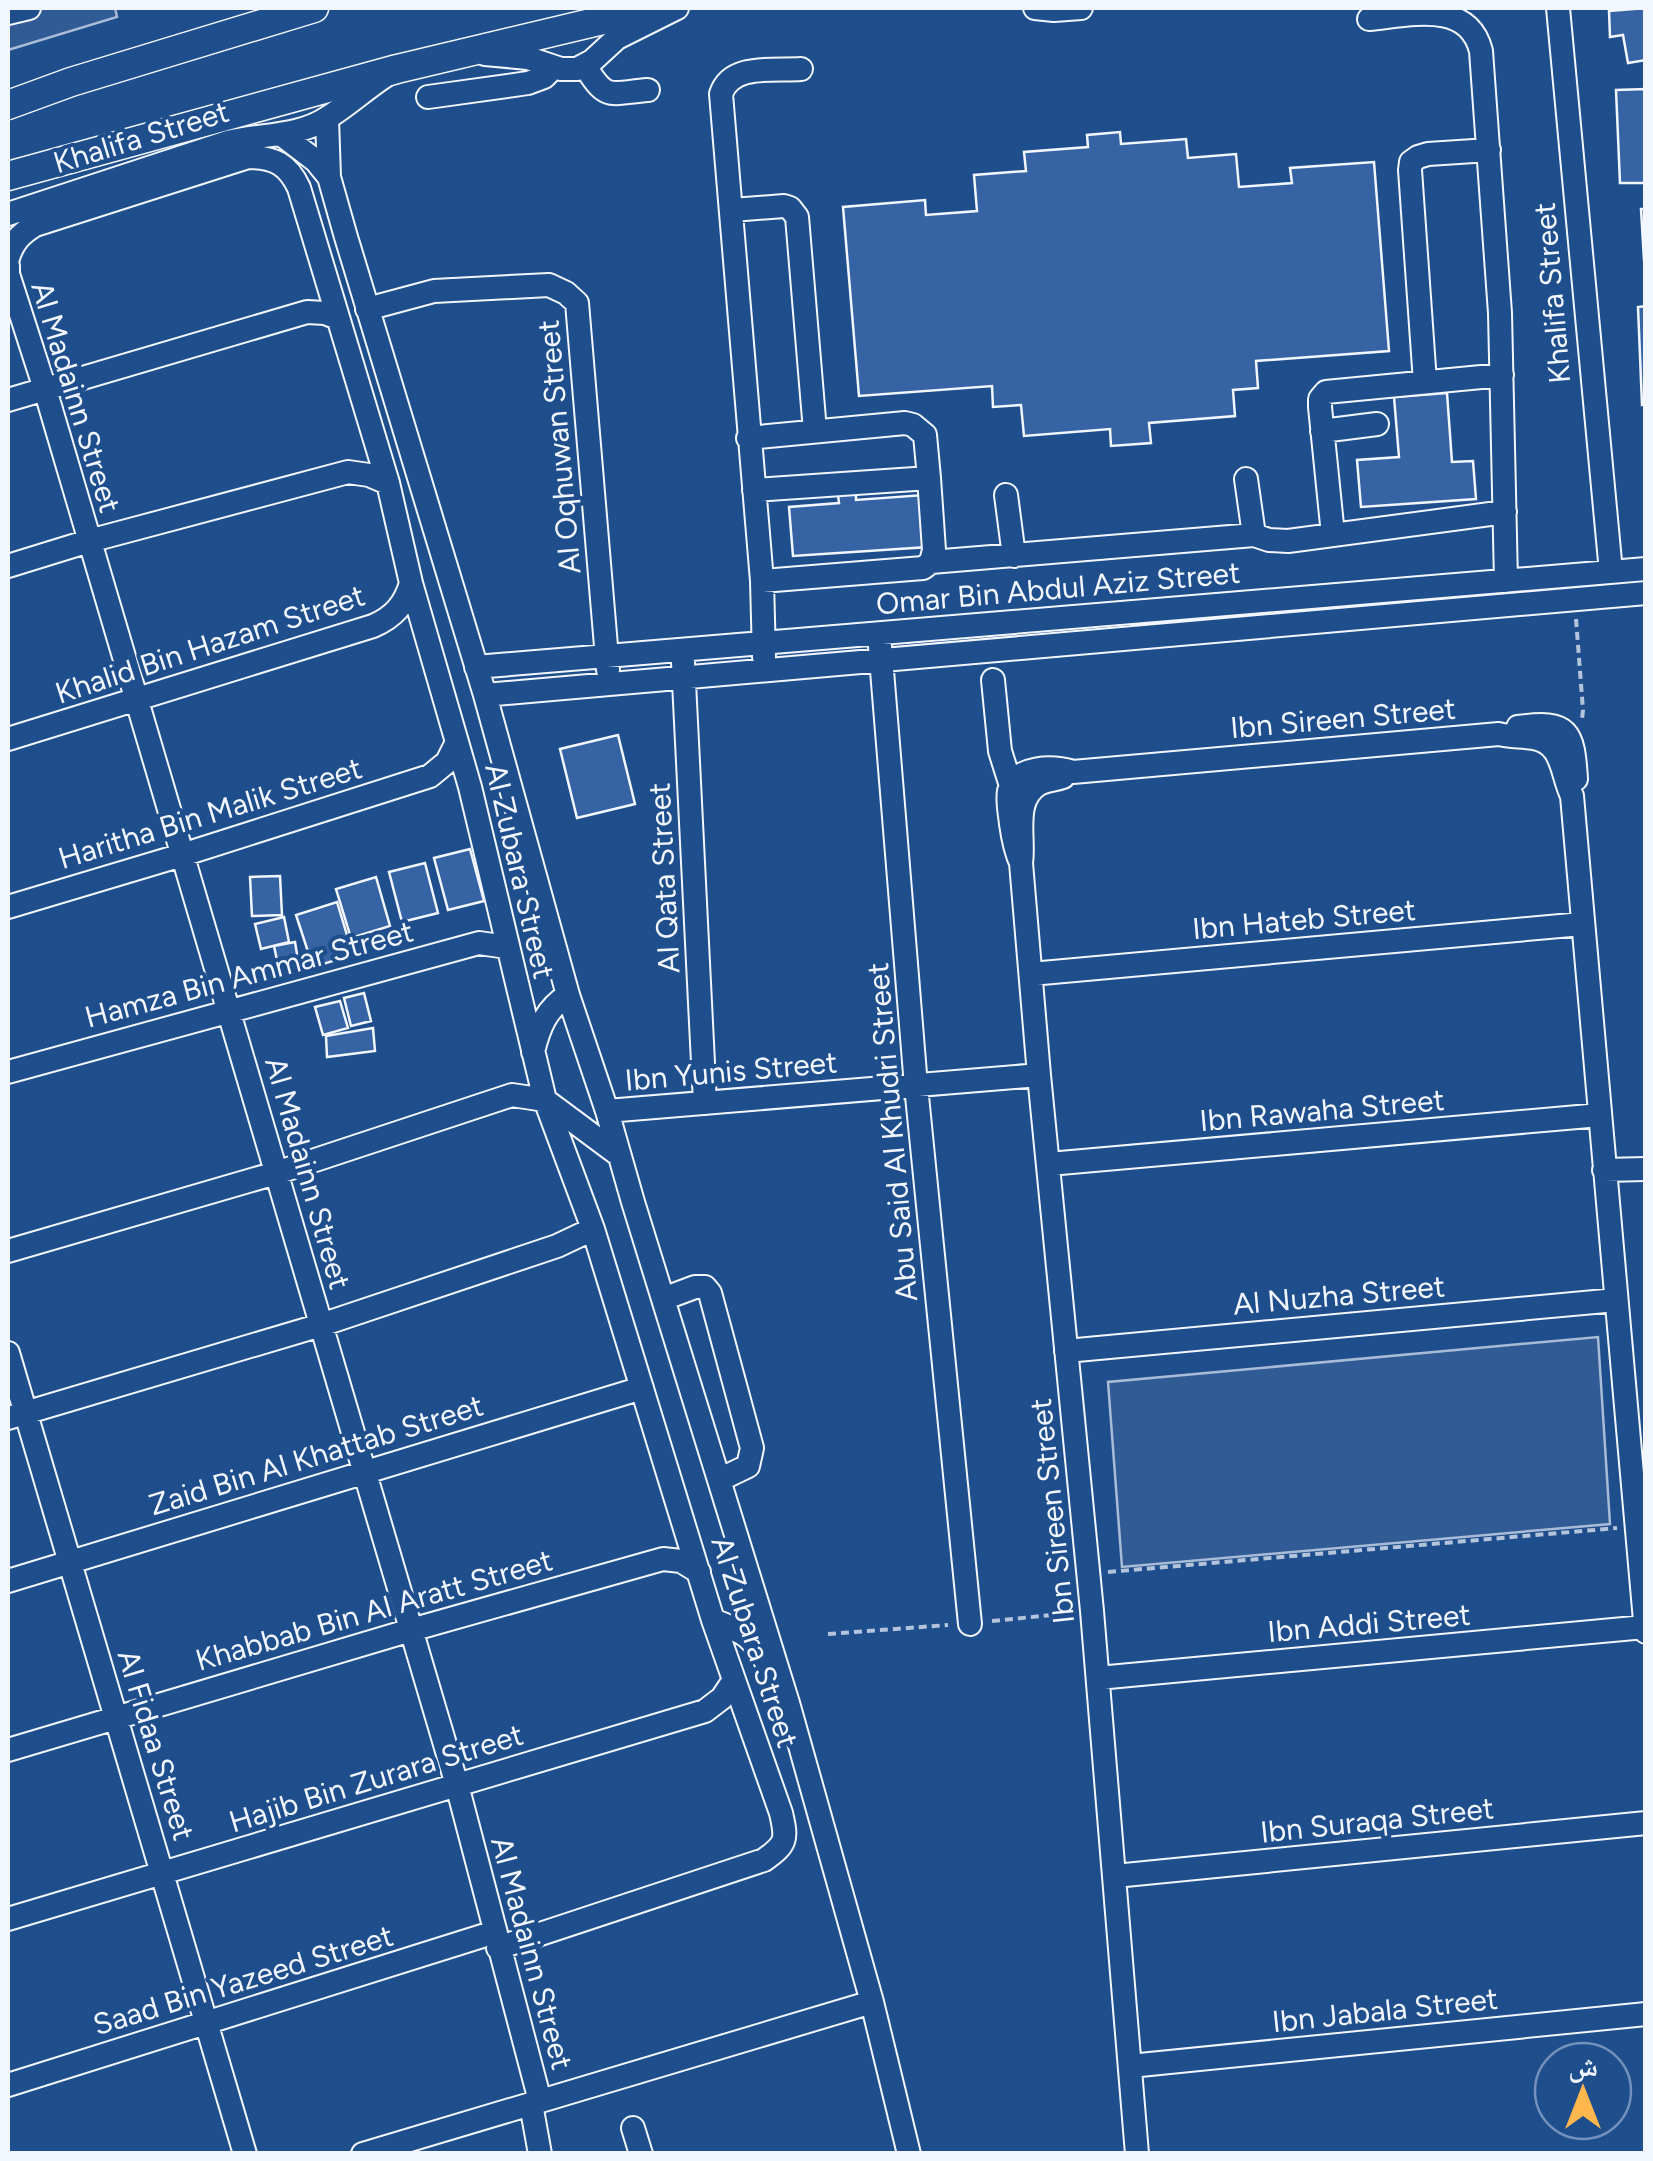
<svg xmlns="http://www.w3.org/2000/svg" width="1653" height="2161" font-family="Figtree,'Noto Naskh Arabic',sans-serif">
<rect width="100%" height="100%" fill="#1f4e8c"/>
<!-- built -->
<path fill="#305b95" stroke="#a8bbd7" stroke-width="2.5" d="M8,8H115L117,17L8,50Z
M1598,1337L1610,1524L1122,1567L1108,1382Z"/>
<!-- building -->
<path fill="#3563a3" stroke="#f2f6ff" stroke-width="2.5" d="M1646,8V60L1628,63L1623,35L1610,37L1609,11Z
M1646,89V183H1620L1616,90Z
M1120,132L1121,144L1186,139L1188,158L1236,154L1239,187L1292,183L1290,168L1374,162L1389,351L1256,361L1258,388L1233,390L1235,416L1149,423L1151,443L1111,446L1110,429L1024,436L1021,405L993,407L992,386L859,396L843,207L925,200L926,215L977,211L974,175L1026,171L1024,152L1088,147L1087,135Z
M1641,209H1646V260H1644Z
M1646,306V404L1642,405L1638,307Z
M1447,393L1452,462L1473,461L1476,499L1361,507L1357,460L1399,457L1394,397Z
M856,494V500L924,495L928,547L793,556L789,507L839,503L838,495Z
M618,735L635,804L577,818L560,749Z
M470,849L484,901L448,910L434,858Z
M425,863L438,913L402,922L389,872Z
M280,876L282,915L252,916L250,877Z
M376,877L390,926L351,938L336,889Z
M337,902L353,955L313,967L296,915Z
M284,917L289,942L261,949L255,924Z
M295,942L299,966L279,970L274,946Z
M364,993L371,1021L351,1026L344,998Z
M340,1001L348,1028L323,1035L315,1007Z
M373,1028L375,1051L327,1057L326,1036Z"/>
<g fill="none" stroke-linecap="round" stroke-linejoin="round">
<!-- minor casing -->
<g stroke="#f2f6ff" stroke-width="26">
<path id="minor" d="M1035,8L1054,10L1081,8
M1558,8L1611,572
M8,13L29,8
M1369,19C1411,15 1468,0 1481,51L1500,313L1506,581
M485,54L528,58L561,69H577L592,61L617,38L677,8
M585,66C607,102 610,93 648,90
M428,97L528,83L544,77L554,67
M327,119L329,177L346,237L485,695L568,995L607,1111L633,1202L788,1703L872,2002L909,2154
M282,135L316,161L329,177
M732,210L784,206L790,208L797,217L815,431
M8,214L228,142C261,134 298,137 327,118C347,106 365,89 385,76
M8,258C13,242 20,234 35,225L248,157C274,157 288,164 299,188L388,483L411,583L470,787L545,1100L593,1229L713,1620L781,1813C787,1839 787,1844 764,1860L498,1948
M8,266V274L45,389L457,1785L540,2101
M367,309L434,291L549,285L566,293L577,303L608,670
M1425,382L1410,170L1411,162L1418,157L1428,154L1489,150
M8,400L307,312L325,313L338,318
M1322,431L1377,424
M748,438L905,423L913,425L925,435L929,478L754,490
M1246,479L1254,535
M1006,495L1014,556
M1333,535L1320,407V399L1326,392L1502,375
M931,562L1254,535L1269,540L1288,541L1505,512
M8,566L89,541L348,472L369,475L388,483
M762,581L923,568L931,562L934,550L929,478
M880,646L916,1086L970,1624
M764,657L762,581L721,94C731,63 774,71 801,69
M683,662L705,1103
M476,667L1646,569
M993,680L1000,751L1011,786
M485,695L1646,593
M1518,727C1569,720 1573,731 1576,779
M8,739L373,626C394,617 405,604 411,583
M1063,777C1055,780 1046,780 1039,784C1012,800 1025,838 1021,863L1039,1075L1092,1611L1137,2154
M1021,863C1015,850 1013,838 1011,824C1010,813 1007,801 1009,791C1016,765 1053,766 1073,772L1499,734C1510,737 1521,736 1533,738C1564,743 1561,774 1572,796L1646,1632
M8,907L182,855L430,776L447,762L457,742
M1031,974L1582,924
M533,1052C539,1027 546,1009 568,995
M8,1072L479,943L507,947
M607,1111L1039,1075
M1049,1164L1600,1115
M1604,1170L1646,1169
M8,1251L276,1173L512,1095L545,1100L619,1155
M663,1299L695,1287H705L710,1293L752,1448L748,1466L719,1480
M1066,1351L1616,1300
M8,1353L245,2154
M8,1418L321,1325L557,1246L593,1229
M8,1581L642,1388
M713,1620C746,1633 752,1636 769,1667
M1098,1678L1645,1627
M8,1750L411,1630L663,1559L681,1561L699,1572
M1115,1876L1646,1823
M8,1919L705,1711L722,1698L734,1680
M1130,2066L1646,2014
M8,2085L495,1932
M531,2104L540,2154
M633,2128L641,2154
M363,2154L872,2002"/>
</g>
<!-- major casing -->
<g stroke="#f2f6ff" stroke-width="31">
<path id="major" d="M8,105L71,82L314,8
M8,176L397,69L654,8"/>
</g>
<!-- path -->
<path stroke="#b3c4dc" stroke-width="4" stroke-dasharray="8 5" stroke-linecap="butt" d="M1576,619L1583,710L1582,719
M1108,1572L1617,1528
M992,1621L1072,1613
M828,1634L948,1625"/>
<!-- minor -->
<use href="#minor" stroke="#1f4e8c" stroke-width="22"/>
<!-- major -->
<use href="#major" stroke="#1f4e8c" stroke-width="28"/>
</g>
<g text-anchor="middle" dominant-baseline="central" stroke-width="8" stroke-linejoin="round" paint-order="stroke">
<!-- street labels -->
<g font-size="30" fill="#f2f6ff" stroke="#1f4e8c">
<text transform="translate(141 137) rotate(-17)">Khalifa Street</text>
<text transform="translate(1552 293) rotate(-95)">Khalifa Street</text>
<text transform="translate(76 397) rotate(73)">Al Madainn Street</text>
<text transform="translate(559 447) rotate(-95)">Al Oqhuwan Street</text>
<text transform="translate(1058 588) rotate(-5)">Omar Bin Abdul Aziz Street</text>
<text transform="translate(210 644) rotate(-18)">Khalid Bin Hazam Street</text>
<text transform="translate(1343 718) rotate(-5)">Ibn Sireen Street</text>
<text transform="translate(210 813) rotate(-17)">Haritha Bin Malik Street</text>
<text transform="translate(520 871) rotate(77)">Al Zubara Street</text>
<text transform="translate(664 878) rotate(-93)">Al Qata Street</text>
<text transform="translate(1304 919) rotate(-5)">Ibn Hateb Street</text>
<text transform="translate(249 974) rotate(-15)">Hamza Bin Ammar Street</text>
<text transform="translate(731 1071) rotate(-5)">Ibn Yunis Street</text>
<text transform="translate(1322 1110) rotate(-5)">Ibn Rawaha Street</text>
<text transform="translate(892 1132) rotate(-95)">Abu Said Al Khudri Street</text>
<text transform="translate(308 1173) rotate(74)">Al Madainn Street</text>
<text transform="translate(1339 1295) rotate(-5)">Al Nuzha Street</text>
<text transform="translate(316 1455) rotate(-17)">Zaid Bin Al Khattab Street</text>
<text transform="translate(1052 1511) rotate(-96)">Ibn Sireen Street</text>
<text transform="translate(374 1610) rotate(-16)">Khabbab Bin Al Aratt Street</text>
<text transform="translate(1369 1623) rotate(-5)">Ibn Addi Street</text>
<text transform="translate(755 1642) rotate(72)">Al Zubara Street</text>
<text transform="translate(156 1745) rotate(73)">Al Fidaa Street</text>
<text transform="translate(376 1778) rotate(-17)">Hajib Bin Zurara Street</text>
<text transform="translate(1377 1820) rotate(-6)">Ibn Suraqa Street</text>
<text transform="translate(532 1953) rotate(75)">Al Madainn Street</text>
<text transform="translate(243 1980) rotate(-17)">Saad Bin Yazeed Street</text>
<text transform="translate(1385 2010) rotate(-6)">Ibn Jabala Street</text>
</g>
</g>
<!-- border -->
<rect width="1653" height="2161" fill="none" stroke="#f2f6ff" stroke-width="20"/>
<!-- north arrow -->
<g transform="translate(1583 2091)"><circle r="48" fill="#1f4e8c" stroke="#7391ba" stroke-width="2.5"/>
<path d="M0-8L18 38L0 25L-18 38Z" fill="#ffb74d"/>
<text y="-15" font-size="28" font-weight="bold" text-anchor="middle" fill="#f2f6ff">ش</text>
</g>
</svg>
